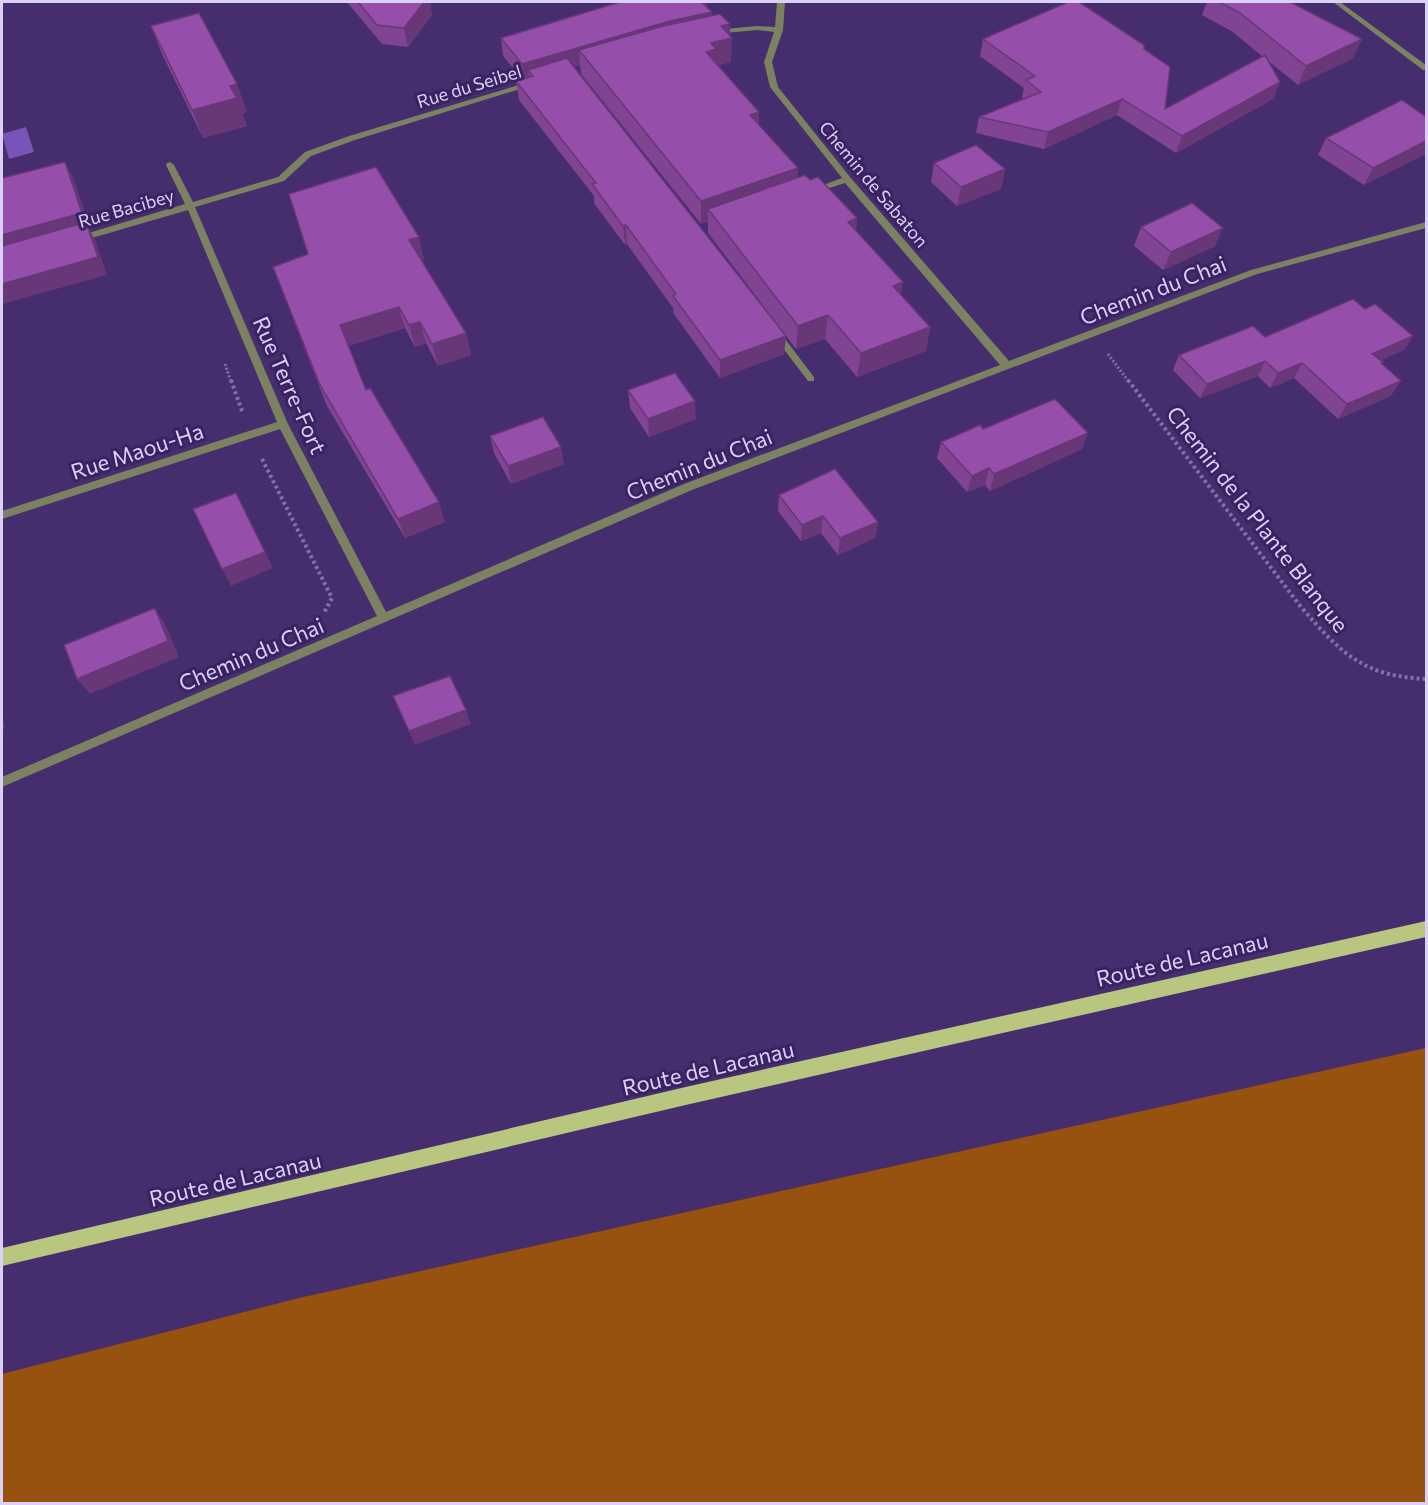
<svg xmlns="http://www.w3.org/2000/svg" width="1428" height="1505" font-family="Commissioner,sans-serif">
<rect width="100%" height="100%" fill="#452d6e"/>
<!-- green -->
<path fill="#97520f" d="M1426,1048V1503H2V1374L299,1298Z"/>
<!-- water -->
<path fill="#7853b8" d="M26,127L34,152L9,159L2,134Z"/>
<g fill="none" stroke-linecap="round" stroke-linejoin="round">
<!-- path-far1 -->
<path stroke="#8370a7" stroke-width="3" stroke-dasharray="2 2" stroke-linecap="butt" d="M1108,354L1129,382
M225,364L231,382"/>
<!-- path -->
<path stroke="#8370a7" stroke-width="4" stroke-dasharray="3 3" stroke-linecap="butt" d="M231,380L242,411
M1128,380L1301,607C1341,653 1362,676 1426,679
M262,459L332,598L324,613"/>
<!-- street -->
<path fill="#7b8261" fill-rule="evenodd" d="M777,2H785L783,30L772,62L778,87L850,177L1009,361L1251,270L1426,222V228L1257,274L692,490L2,787V777L377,616L280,429L2,519V511L277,422L188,210L78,242L73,239L75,237L185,204L166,165L167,163L170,162L174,165L193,202L278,177L305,152L349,136L529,82L536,84L355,140L311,156L284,181L195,207L288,424L386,612L684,484L1000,365L845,183L811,194L807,191L842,178L770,87L764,62L774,32L757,30L714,34L710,32L714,30L757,26L775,27Z
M1333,2H1340L1426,65V70H1423Z
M776,330L779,331L814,377V381H808L773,335V331Z"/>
<!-- primary -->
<path fill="#b8c680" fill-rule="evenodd" d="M1426,921V937L690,1104L2,1266V1248L690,1086Z"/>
</g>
<!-- wall -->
<path fill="#804493" d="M347,2H430L432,15L408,47L382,44Z
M1207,2H1290L1362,39L1353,58L1298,85L1268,61L1280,82L1273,99L1176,153L1117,115L1044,149L976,133L979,117L1024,98L1022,97L1024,88L980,56L983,39L1144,49L1165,109L1263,57L1233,32L1202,15Z
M707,8L712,15L730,24L731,62L718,65L759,112V124L797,178L810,180L857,218L856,230L901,295L930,327L926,351L857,377L825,339L796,349L708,233V222L701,224L581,74L580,65L574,67L786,336L784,354L720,378L674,314L673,308L627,244L625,245L594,203V196L519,100L516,81L522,79L503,56L501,38Z
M151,26L247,112L242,113L247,126L203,138L162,54Z
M1426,117L1364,185L1318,155L1326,138Z
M934,163L1005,169L1001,189L957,206L931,182Z
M1141,227L1215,246L1163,270L1134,246Z
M424,259L421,260L466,333L471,355L438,366L426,343L415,347L405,328L348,346L366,390L445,522L405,538L327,406L273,267Z
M1365,309L1413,336L1404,350L1381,360L1391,396L1338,419L1294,378L1270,388L1258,376L1200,398L1173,370L1179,355L1265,337Z
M628,390L696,419L649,437L630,408Z
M983,429L1082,449L990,491L985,485L967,492L937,458L941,442Z
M490,436L564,464L511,484L494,453Z
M779,495L878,522L875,538L838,555L821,533L801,541L778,511Z"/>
<!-- shaded-wall -->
<path fill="#683778" d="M424,2H430L432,15L408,47L404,28Z
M698,2H707V13L712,12V30L579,50L580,65L533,79V76L528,70L529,80L524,81L522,64L670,21Z
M730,24V39L732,38L731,62L716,66L706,52L721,26Z
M1362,39L1353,58L1298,85L1306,66Z
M1280,82L1273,99L1176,153L1182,136Z
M237,84L247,112L242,113L247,126L203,138L192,110L230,86Z
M1122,99L1117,115L1044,149L1048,132Z
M759,112L758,135L750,115Z
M1426,141V154L1364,185L1373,168Z
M65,162L74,180L91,230L90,231L95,240L107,275L2,304V235Z
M798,168L796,192L708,209V222L701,224V201Z
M1005,169L1001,189L957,206L961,187Z
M857,218L854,243L848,222Z
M626,225L627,244L625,245L623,226Z
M1223,228L1215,246L1163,270L1171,252Z
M419,237L424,259L414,262L409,240Z
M903,282L899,307L893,286Z
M399,307L405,328L347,346L340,325Z
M828,315L825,339L796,349L798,326Z
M420,322L426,343L415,347L409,325Z
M930,327L926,351L857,377L861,353Z
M466,333L471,355L438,366L432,344Z
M786,336L784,354L720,378V360Z
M1413,336L1404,350L1363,368L1372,354Z
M1265,361L1258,376L1200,398L1207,384Z
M1302,363L1294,378L1270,388L1278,373Z
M1401,381L1391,396L1338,419L1347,404Z
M695,401L696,419L649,437L648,419Z
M1088,433L1082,449L990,491L994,474Z
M561,447L564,464L511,484L508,466Z
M989,468L985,485L967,492L972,476Z
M439,502L445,522L405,538L398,519Z
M245,511L273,568L231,586L222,569Z
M823,516L821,533L801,541L802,525Z
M878,522L875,538L838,555L840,538Z
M155,608L165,624L179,657L90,694L77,679Z
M466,710L471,724L415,745L409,731Z
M2,715L5,728L2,730Z"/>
<!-- building -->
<path fill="#954fab" stroke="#683778" stroke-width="1.5" d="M358,2H424L404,28L377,25Z
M620,2H701L712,12L670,21L522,64L501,38Z
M1068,2H1079L1144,45V49L1170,67L1165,109L1265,55L1280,82L1182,136L1122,99L1048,132L979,117L1041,92L1026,80L1035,76L983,39Z
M1219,2H1290L1362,39L1306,66L1240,13Z
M199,13L237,84L230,86L237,98L192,110L151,26Z
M720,14L730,24L721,26L732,38L711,43L716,49L706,52L759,112L750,115L798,168L701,201L579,50L663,26Z
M567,58L786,336L720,360L673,296L676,294L626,225L623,226L592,184L596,183L516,81L533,76L528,70Z
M1402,100L1426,117V141L1373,168L1326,138Z
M976,145L1005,169L961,187L934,163Z
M65,162L82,213L2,235V178Z
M376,167L419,237L409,240L466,333L432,344L420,322L409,325L399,307L340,325L366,390L370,388L439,502L398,519L320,385L273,267L308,254L289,194Z
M805,175L810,180L818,177L857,218L848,222L903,282L893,286L930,327L861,353L828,315L798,326L708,209Z
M1192,203L1223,228L1171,252L1141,227Z
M86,222L98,257L2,284V246Z
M1353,299L1365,309L1375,304L1413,336L1372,354L1383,362L1381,363L1401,381L1347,404L1302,363L1278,373L1265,361L1207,384L1179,355L1253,326L1265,337Z
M675,373L695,401L648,419L628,390Z
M1055,399L1088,433L994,474L989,468L972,476L941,442L980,425L983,429Z
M543,417L561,447L508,466L490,436Z
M835,469L878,522L840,538L823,516L802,525L779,495Z
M236,493L265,552L222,569L193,509Z
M155,608L168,641L77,679L64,645Z
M450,676L466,710L409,731L393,696Z"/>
<g text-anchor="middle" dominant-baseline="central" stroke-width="6" stroke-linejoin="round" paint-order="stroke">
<!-- far-street labels -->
<g font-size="18" fill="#dbd1f8" stroke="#3b2263">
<text transform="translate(469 86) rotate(-17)">Rue du Seibel</text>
<text transform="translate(874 184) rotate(50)">Chemin de Sabaton</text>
<text transform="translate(126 208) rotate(-16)">Rue Bacibey</text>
</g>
<!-- street labels -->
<g font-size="22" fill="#dbd1f8" stroke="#3b2263">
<text transform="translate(1153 290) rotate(-21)">Chemin du Chai</text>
<text transform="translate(290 385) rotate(66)">Rue Terre-Fort</text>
<text transform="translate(137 451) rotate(-18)">Rue Maou-Ha</text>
<text transform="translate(699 464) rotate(-22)">Chemin du Chai</text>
<text transform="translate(1258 519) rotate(52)">Chemin de la Plante Blanque</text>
<text transform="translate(251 654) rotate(-23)">Chemin du Chai</text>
<text transform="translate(1182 959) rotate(-13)">Route de Lacanau</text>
<text transform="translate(708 1068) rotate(-13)">Route de Lacanau</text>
<text transform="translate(235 1179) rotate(-13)">Route de Lacanau</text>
</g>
</g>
<!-- border -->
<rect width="1428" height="1505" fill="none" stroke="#dbd1f8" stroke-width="6"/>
</svg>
